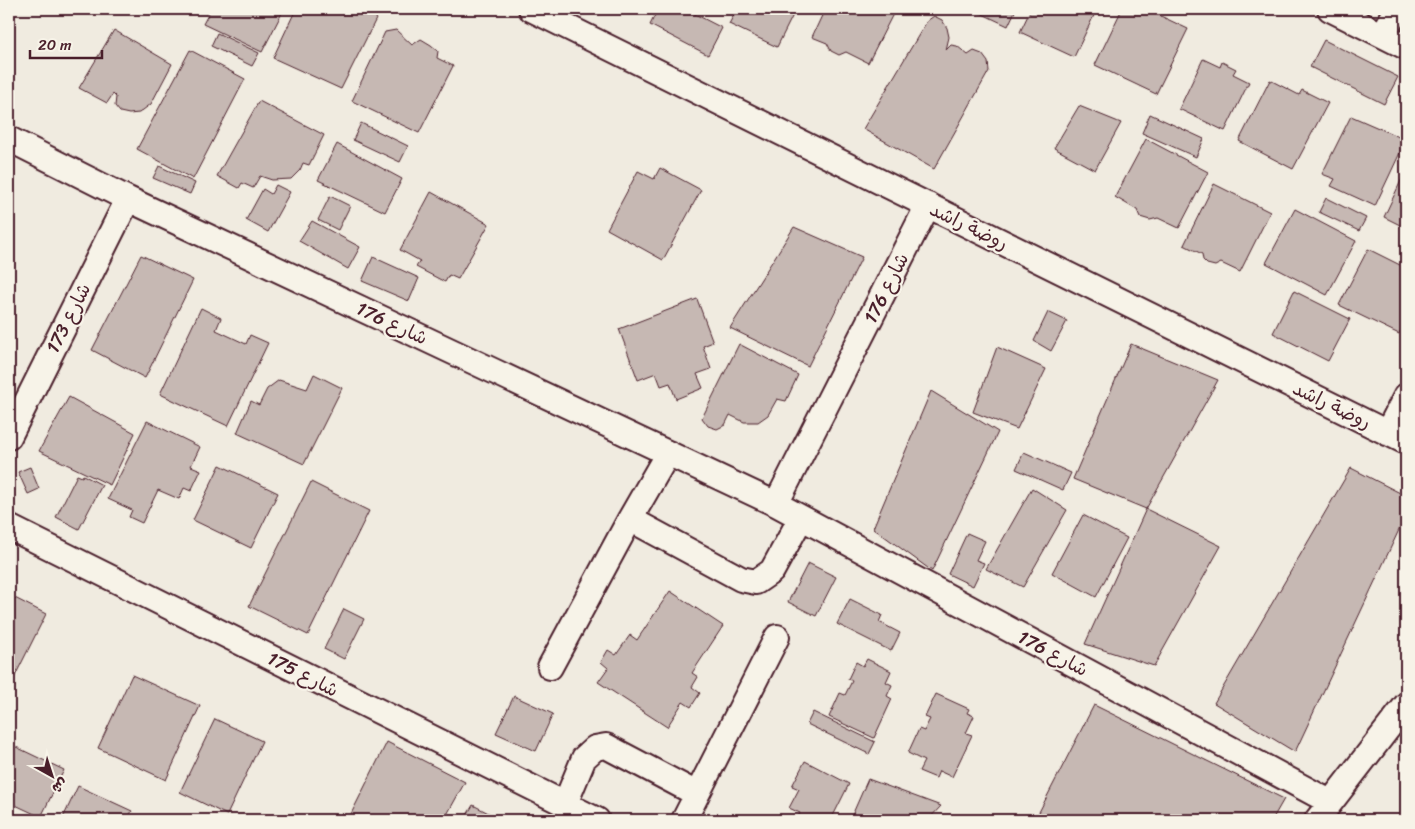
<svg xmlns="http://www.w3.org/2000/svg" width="1415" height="829" font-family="Sriracha,'Playpen Sans Arabic',sans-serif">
<rect width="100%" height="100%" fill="#f0ebe0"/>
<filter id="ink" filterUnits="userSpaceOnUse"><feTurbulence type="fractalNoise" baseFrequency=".02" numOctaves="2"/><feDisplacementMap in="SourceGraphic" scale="10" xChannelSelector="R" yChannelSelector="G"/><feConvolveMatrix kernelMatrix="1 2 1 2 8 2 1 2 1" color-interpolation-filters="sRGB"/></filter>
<g filter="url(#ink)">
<!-- building -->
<path fill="#c6b8b3" stroke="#4a1f2b" d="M211,9H284L262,52L203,24Z
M296,9H366L378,15L341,89L273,58Z
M658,9H685L722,28L708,55L650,25Z
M737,9H796L777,47L729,24Z
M825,9H882L893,14L868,63L846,52L839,55L831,51L827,43L812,37Z
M972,9H1016L1008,26Z
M1031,9H1097L1074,57L1020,32Z
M1122,9H1146L1188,29L1156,94L1095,65Z
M934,16L942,20L947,28L949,37L946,50L951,45L957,46L968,55L974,51L982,54L988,62L989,71L934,169L863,129L927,21Z
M114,30L172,64L151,104L139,113L129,114L120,112L115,106L116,97L113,94L107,103L79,88Z
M396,30L412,45L421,39L431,45L438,51L437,58L453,66L419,133L352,101L385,32Z
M217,33L259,53L252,66L211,46Z
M1324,40L1398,77L1384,104L1310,67Z
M190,50L245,79L193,179L137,149Z
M1203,59L1220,67L1222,62L1236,69L1233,74L1249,82L1225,131L1179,109Z
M1270,80L1299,95L1302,90L1328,103L1293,169L1239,141Z
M259,101L324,135L309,165L303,163L300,170L291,179L272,180L260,176L253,188L242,183L239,188L217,176Z
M1079,106L1121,123L1095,170L1054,148Z
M1150,114L1204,139L1196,157L1142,133Z
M1351,116L1406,140L1375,206L1331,186L1335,179L1322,174Z
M361,123L408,146L400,162L353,140Z
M1146,139L1208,172L1179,228L1158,218L1150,220L1140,217L1137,210L1115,197Z
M337,144L402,179L385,212L318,180Z
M159,166L195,183L190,194L153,178Z
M660,168L701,190L663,260L607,229L638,171L654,179Z
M1406,170V228L1384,217Z
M1214,184L1270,212L1240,272L1221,263L1215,266L1207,264L1203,260L1202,254L1184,245Z
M276,185L290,192L268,232L246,220L263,189L271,194Z
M431,192L489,224L458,279L449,275L445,282L416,267L420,261L400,250Z
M330,196L350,206L338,230L318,220Z
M1326,198L1366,218L1359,231L1319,212Z
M1295,209L1356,241L1327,295L1266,263Z
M312,221L360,247L348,269L299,241Z
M794,227L862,257L808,366L730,328Z
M1368,249L1406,268V319L1399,334L1339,305Z
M141,255L193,280L145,378L92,350Z
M373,257L419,278L409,301L362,281Z
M1294,291L1350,319L1328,361L1273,333Z
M697,299L713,342L703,346L711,369L697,374L703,388L676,399L670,383L661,386L656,373L638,380L619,329Z
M201,308L221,318L216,330L246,344L250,335L268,343L228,426L160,394Z
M1048,312L1067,321L1051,351L1034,341Z
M739,344L798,375L786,401L777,399L768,415L758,422H744L730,415L725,425L717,429L708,426L702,418Z
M1131,344L1218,380L1146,509L1073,479Z
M997,347L1046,369L1017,429L973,412Z
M314,374L342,388L304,464L237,433L251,401L259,405L267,389L279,380L307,389Z
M931,391L998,432L932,571L873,528Z
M69,397L135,433L110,485L39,451Z
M147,421L200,447L191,466L201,470L191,491L184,488L179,499L158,490L142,523L129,517L132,510L108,499Z
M1024,452L1071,473L1063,490L1016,469Z
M220,465L278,493L251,548L193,520Z
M30,467L39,489L28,494L18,472Z
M1351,468L1406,496V515L1295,752L1214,703Z
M77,475L82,477L83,475L102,485L79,529L56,517Z
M311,482L369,511L308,635L249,606Z
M1032,488L1067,510L1023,587L986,569Z
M1146,509L1221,546L1154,666L1085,644Z
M1083,515L1127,538L1096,597L1052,573Z
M967,533L985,541L976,560L984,563L973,586L948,574Z
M808,563L836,577L816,616L788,602Z
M670,591L723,626L692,673L698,677L692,687L700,693L691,707L683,702L667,727L598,682L608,668L601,662L608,650L616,655L630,635L637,640Z
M9,595L46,614L9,688Z
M850,599L882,615L879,622L900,633L891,651L837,624Z
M344,609L364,619L344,659L324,649Z
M867,659L891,671L886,682L892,685L887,696L892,699L874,738L829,717L840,693L845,695L852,681L848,679L856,662L863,666Z
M132,675L200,706L166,780L98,748Z
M936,694L969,709L967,713L974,716L966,733L972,735L952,777L939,771L936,778L919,771L924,761L908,753L919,729L924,731L930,719L925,717Z
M514,696L553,714L536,751L496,733Z
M1094,705L1284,799L1272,820H1035Z
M813,712L875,742L869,754L807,724Z
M215,719L262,741L227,815L180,792Z
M387,742L465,782L444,820H348Z
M14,746L64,770L41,817L9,802V756Z
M805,761L849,784L831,820H796L800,813L789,808L799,789L792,786Z
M868,779L941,806L928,820H850Z
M78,786L132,811L127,820H62Z
M473,805L502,820H464Z"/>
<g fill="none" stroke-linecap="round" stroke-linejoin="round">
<!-- minor casing -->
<g stroke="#4a1f2b" stroke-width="28">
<path id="minor" d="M531,9L1406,442
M1330,9L1406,47
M1383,35L1397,9
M9,139L128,199L776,504L1330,802
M1387,433L1406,396
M9,437L128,199
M668,453L630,519L741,579L756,582L772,571L801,518
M776,504L928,205
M9,527L597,820
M550,667L630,519
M565,804L584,758L595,748L606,746L697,794
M684,820L777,637
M1317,820L1406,705"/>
</g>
<!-- minor -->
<use href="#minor" stroke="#f7f3e8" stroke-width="24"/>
</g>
</g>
<g text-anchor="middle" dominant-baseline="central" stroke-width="4.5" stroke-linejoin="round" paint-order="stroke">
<!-- street labels -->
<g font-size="19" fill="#4a1f2b" stroke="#f7f3e8">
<text transform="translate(969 226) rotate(26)">روضة راشد</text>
<text transform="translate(886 288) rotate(-63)">شارع 176</text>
<text transform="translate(68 318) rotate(-63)">شارع 173</text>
<text transform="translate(392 323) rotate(25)">شارع 176</text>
<text transform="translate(1332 405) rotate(26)">روضة راشد</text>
<text transform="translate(1053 653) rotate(28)">شارع 176</text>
<text transform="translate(303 674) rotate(27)">شارع 175</text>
</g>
</g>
<!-- margin -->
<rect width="1415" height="829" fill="none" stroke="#f7f3e8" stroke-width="30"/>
<rect x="15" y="15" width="1385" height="799" fill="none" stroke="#4a1f2b" stroke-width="2" filter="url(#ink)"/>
<!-- north arrow -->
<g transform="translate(52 776) rotate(141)" stroke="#f7f3e8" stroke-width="4" paint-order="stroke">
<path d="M0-4L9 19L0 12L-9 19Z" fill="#4a1f2b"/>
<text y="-8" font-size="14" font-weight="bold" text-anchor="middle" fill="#4a1f2b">ش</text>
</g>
<!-- scale -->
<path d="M30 50v8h72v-8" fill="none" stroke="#4a1f2b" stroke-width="2.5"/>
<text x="38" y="50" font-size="15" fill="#4a1f2b" stroke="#f7f3e8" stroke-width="4" paint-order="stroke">20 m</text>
</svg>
